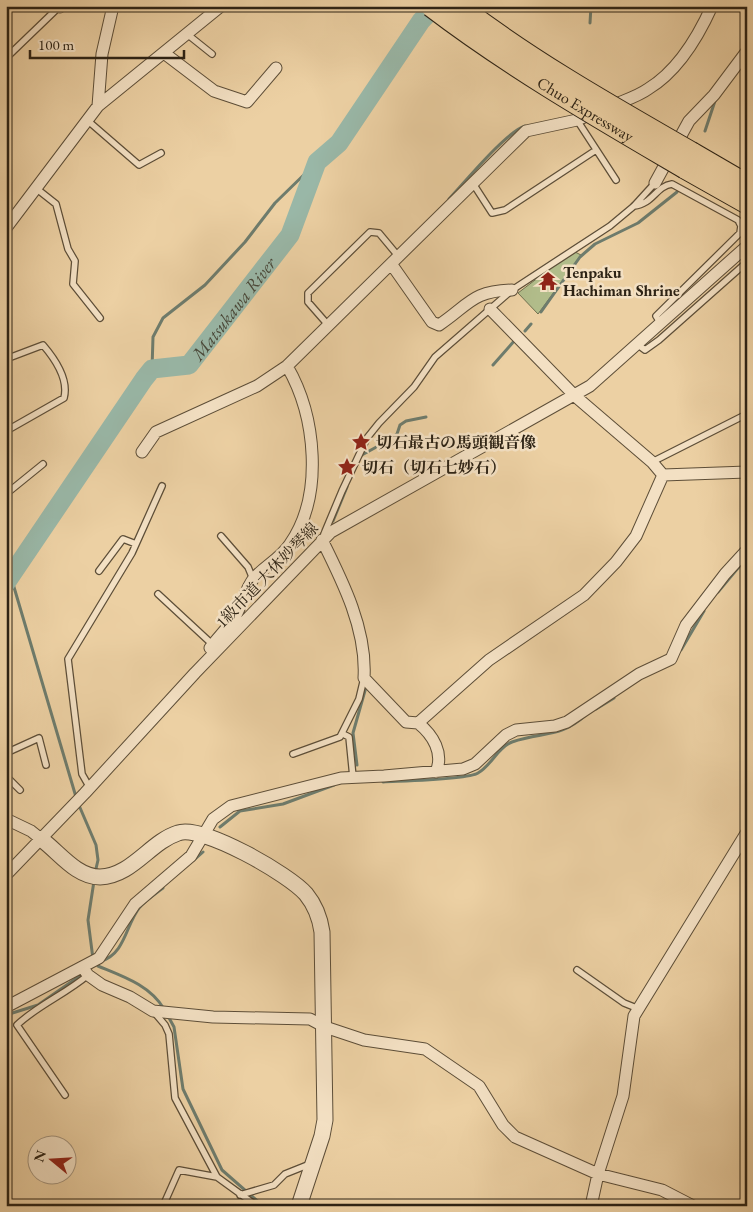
<svg xmlns="http://www.w3.org/2000/svg" width="753" height="1212" font-family="'EB Garamond','Noto Serif JP',serif">
<rect width="100%" height="100%" fill="#ecd0a3"/>
<filter id="stains"><feTurbulence type="fractalNoise" baseFrequency=".004" numOctaves="4"/><feColorMatrix values="0 0 0 0 .2 0 0 0 0 .09 0 0 0 0 .02 0 0 0 .5 -.17"/></filter>
<radialGradient id="worn" r=".72"><stop offset=".6" stop-color="#630" stop-opacity="0"/><stop offset="1" stop-color="#630" stop-opacity=".3"/></radialGradient>
<!-- green -->
<path fill="#b1bc8a" stroke="#6f7050" d="M573,251L581,255L538,314L518,293Z"/>
<g fill="none" stroke-linecap="round" stroke-linejoin="round">
<!-- stream -->
<path stroke="#6e7c6d" stroke-width="3" d="M590,23L591,6
M705,131L715,101
M449,199C465,182 506,132 525,126
M541,312L580,257L595,244L638,223L677,192
M525,331L531,324
M493,365L515,340
M152,369L153,337L163,318L205,285L245,242L275,203L317,162
M360,456L391,439L397,434L400,425L406,421L426,417
M333,521L347,487
M11,577L76,797
M718,592L743,562
M681,650L704,611
M596,709L614,698
M357,765L353,733L366,687
M383,782C399,781 467,780 478,773C491,766 498,747 512,742C543,731 559,739 586,715
M78,803L96,845L98,860L95,873
M220,827L240,811L283,804L334,785
M194,860L203,852
M93,959L88,920L94,881
M101,961C125,954 126,925 139,908C145,901 155,894 163,888
M98,966C122,976 150,985 164,1009
M6,1015L38,1005L84,973
M168,1016L174,1027L183,1089L222,1170L263,1206"/>
<!-- river -->
<path stroke="#99b7a7" stroke-width="19" id="s1" d="M6,583L144,379L152,369L189,365L290,235L317,162L339,143L421,21L435,6"/>
<!-- service casing -->
<g stroke="#5d4e38" stroke-width="8">
<path id="service" d="M187,34L212,54
M6,58L60,6
M87,120L139,165L161,153
M577,120L616,180
M472,182L492,213L505,210L596,150
M37,189L56,204L68,249L75,261L73,284L100,318
M634,206C653,204 656,186 672,184L738,220L741,226L740,233L656,316L661,324
M329,326L308,302V293L370,232L379,233L399,257
M637,344L645,350L659,340L747,262
M6,359L43,345C55,359 69,379 64,398L6,431
M652,462L747,414
M6,494L43,464
M324,534L342,491L367,438L379,423L414,387L435,357L512,290L610,226L634,206L655,183
M221,536L248,567L253,579
M99,571L123,539L136,544
M158,594L212,644
M343,734L349,737L353,777
M6,753L39,738L46,765
M293,754L340,737L359,699L364,678
M6,776L20,790
M90,788L82,774L68,659L132,553L162,486
M577,970L624,1003L639,1009
M154,1012L165,1025L169,1034L175,1098L217,1177L257,1206
M65,1095L17,1025C38,1005 66,994 88,975
M240,1195L274,1185L285,1174L310,1164
M163,1206L179,1170L217,1177"/>
</g>
<!-- minor casing -->
<g stroke="#5d4e38" stroke-width="13">
<path id="minor" d="M60,6V7
M164,53L214,91L247,102L276,68
M98,106L102,54L113,6
M609,107C622,101 637,97 648,89C678,71 698,37 712,6
M655,183L689,121L714,95L747,51
M6,228L98,106L221,6
M392,265L432,322L439,325C470,304 472,291 512,290
M490,309L575,396L652,462L663,475
M142,452L156,432L257,386L287,366L526,131L577,120L594,113
M663,475L747,472
M322,540C343,582 367,630 364,678L406,722L418,723L489,660L584,595L616,562L636,536L663,475
M210,648C218,637 229,627 236,615C242,604 246,588 254,578C265,566 281,558 290,544C324,495 316,416 287,366
M418,723C433,735 444,753 436,772
M6,819L31,831L41,839
M6,875L85,793L195,673L331,532L590,386L747,246
M83,968L88,975L102,985L130,997L153,1011L213,1017L310,1019L325,1027L364,1040L425,1049L479,1086L503,1125L515,1137L598,1174L662,1190L693,1206
M6,1007L99,958L135,904L191,856L213,819L231,806L341,778L384,776L463,769L475,764L506,735L516,730L555,726L567,722L639,674L671,659L686,625L725,574L747,550
M591,1206L598,1174L623,1096L634,1016L747,832"/>
</g>
<!-- tertiary casing -->
<g stroke="#5d4e38" stroke-width="17">
<path id="tertiary" d="M41,839C59,852 76,877 100,877C132,876 150,842 178,833C202,824 290,875 306,894C315,905 320,918 322,932L325,1120L322,1136L299,1206"/>
</g>
<!-- motorway casing -->
<g stroke="#2d2315" stroke-width="23">
<path id="motorway" d="M692,153L747,185
M685,168L747,203"/>
</g>
<!-- service -->
<use href="#service" stroke="#f3e0c3" stroke-width="5.5"/>
<!-- minor -->
<use href="#minor" stroke="#f3e0c3" stroke-width="11"/>
<!-- tertiary -->
<use href="#tertiary" stroke="#f3e0c3" stroke-width="15"/>
<!-- motorway -->
<use href="#motorway" stroke="#ecd0a3" stroke-width="21"/>
<!-- motorway-bridge casing -->
<g stroke="#2d2315" stroke-width="23" stroke-linecap="butt">
<g id="motorway-bridge">
<path id="s2" d="M431,6C511,67 598,117 685,168"/>
<path d="M459,6C532,62 612,107 692,153"/>
</g>
</g>
<!-- motorway-bridge -->
<use href="#motorway-bridge" stroke="#ecd0a3" stroke-width="21"/>
</g>
<!-- icons -->
<defs>
<g id="temple-bare" transform="scale(1.5)"><path d="M0-6L5-2H3V0L6.5 2.5H4V6H1.5V3h-3V6H-4V2.5H-6.5L-3 0V-2H-5Z" fill="#8f2418" stroke="#f3e0c3" stroke-width="2.5" paint-order="stroke"/></g>
<g id="sight-bare" transform="scale(1.5)"><path d="M0-6L1.8-2.2L6-1.7L2.9 1.2L3.7 5.4L0 3.3L-3.7 5.4L-2.9 1.2L-6-1.7L-1.8-2.2Z" fill="#8f2418" stroke="#f3e0c3" stroke-width="2.5" paint-order="stroke"/></g>
</defs>
<g fill-rule="evenodd">
<use href="#temple-bare" x="548" y="281"/>
<use href="#sight-bare" x="361" y="442"/>
<use href="#sight-bare" x="347" y="467"/>
</g>
<g text-anchor="middle" dominant-baseline="central" stroke-width="5" stroke-linejoin="round" paint-order="stroke">
<!-- street labels -->
<g font-size="16" fill="#2d2315" stroke="#f3e0c3">
<text stroke="none"><textPath href="#s2" startOffset="186">Chuo Expressway</textPath></text>
<text transform="translate(267 575) rotate(-46)">1級市道 大休妙琴線</text>
</g>
<!-- poi labels -->
<g font-size="16" font-weight="bold" fill="#2d2315" stroke="#f3e0c3" text-anchor="start">
<text x="563" y="272">Tenpaku<tspan x="563" dy="18">Hachiman Shrine</tspan></text>
<text x="376" y="442">切石最古の馬頭観音像</text>
<text x="362" y="467">切石（切石七妙石）</text>
</g>
<!-- water labels -->
<g font-size="18" font-style="italic" fill="#48483a" stroke="#f3e0c3">
<text stroke="none"><textPath href="#s1" startOffset="368">Matsukawa River</textPath></text>
</g>
</g>
<!-- margin -->
<rect width="753" height="1212" fill="none" stroke="#ecd0a3" stroke-width="25"/>
<rect x="8" y="8" width="738" height="1197" fill="none" stroke="#2d2315" stroke-width="2.5"/>
<rect x="12" y="12" width="728" height="1187" fill="none" stroke="#2d2315"/>
<!-- north arrow -->
<g transform="translate(52 1160) rotate(288)"><circle r="24" fill="#f3e0c3" stroke="#a4947d"/>
<path d="M0-4L9 19L0 12L-9 19Z" fill="#8f2418"/>
<text y="-8" font-size="14" font-weight="bold" text-anchor="middle" fill="#2d2315">N</text>
</g>
<!-- scale -->
<path d="M30 50v8h154v-8" fill="none" stroke="#2d2315" stroke-width="2.5"/>
<text x="38" y="50" font-size="15" fill="#2d2315" stroke="#f3e0c3" stroke-width="4" paint-order="stroke">100 m</text>
<rect width="100%" height="100%" filter="url(#stains)"/>
<rect width="100%" height="100%" fill="url(#worn)"/>
</svg>
